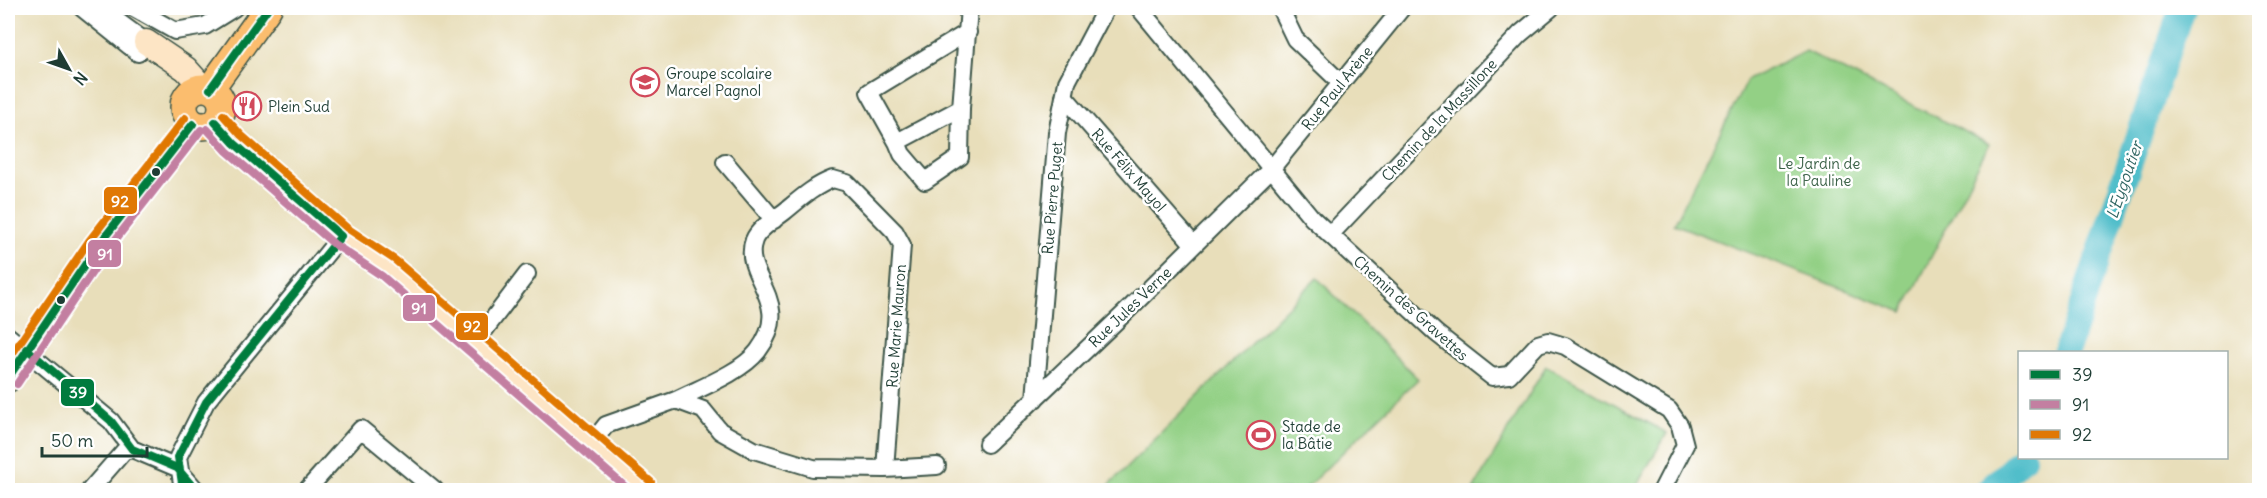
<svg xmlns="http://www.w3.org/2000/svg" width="2267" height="498" font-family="Delius,sans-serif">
<rect width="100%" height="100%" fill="#fff"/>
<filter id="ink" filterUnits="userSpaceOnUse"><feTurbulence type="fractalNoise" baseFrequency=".0167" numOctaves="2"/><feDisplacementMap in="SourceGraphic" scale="12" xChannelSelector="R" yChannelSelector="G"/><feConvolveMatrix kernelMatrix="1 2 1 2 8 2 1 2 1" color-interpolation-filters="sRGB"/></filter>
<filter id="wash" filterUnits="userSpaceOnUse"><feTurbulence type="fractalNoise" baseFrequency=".008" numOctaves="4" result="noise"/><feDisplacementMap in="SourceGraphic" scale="24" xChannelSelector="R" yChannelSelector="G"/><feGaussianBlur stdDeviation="1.35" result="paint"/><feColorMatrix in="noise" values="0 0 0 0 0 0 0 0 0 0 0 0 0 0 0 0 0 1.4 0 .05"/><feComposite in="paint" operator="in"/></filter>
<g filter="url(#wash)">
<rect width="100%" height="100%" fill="#e8deba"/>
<!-- green -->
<path fill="#93d085" stroke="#59865c" stroke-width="1.5" d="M1806,51L1989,144L1903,312L1674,224L1747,80Z
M1317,278L1418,379L1304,490H1104Z
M1546,366L1667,433L1634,490H1473Z"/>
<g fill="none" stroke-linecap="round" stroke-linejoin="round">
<!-- river -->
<path stroke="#51beca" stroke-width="26" d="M2066,352L2182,8
M1989,490L2023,458"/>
</g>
</g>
<g filter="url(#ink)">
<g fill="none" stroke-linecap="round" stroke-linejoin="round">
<!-- street casing -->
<g stroke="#3d5548" stroke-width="20">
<path id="street" d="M82,8L138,53
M134,8L175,31L205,26L234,8
M1139,8L1312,218L1436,333L1492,377L1509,375L1538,344L1548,341L1565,346L1669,410L1680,426L1685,445L1662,490
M1280,8L1295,39L1341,83
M101,9L146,42
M968,32L869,92L897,142L961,108L969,8
M1064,96L1194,245
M897,142L902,154L925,181L960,157L961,108
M725,162L774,220
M833,179L847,183L895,232L902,245L885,469L813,468L754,450L720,431L703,410L676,400C700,388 742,372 758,351C796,301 740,276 754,240C758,229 775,219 784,212C800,199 814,186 833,179Z
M1330,235L1520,34L1551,8
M8,336L111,421L132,449
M474,344L527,274
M1035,399L1057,133L1067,82L1106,8
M591,444L606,425L676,400
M987,444L1130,308L1272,168L1402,8
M885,469L937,466
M90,490L124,451L132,449L177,468L196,490
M183,490L178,457L206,402L341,236
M307,490L361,429L435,490"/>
</g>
<!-- secondary casing -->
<g stroke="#3d5548" stroke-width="27">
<path id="secondary" d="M146,42L186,69L202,87
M215,122L234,143L341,236L388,268L644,490"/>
</g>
<!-- primary casing -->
<g stroke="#3d5548" stroke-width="30">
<path id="primary" d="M184 107a19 19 0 1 1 38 0a19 19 0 1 1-38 0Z
M210,89L268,8
M8,378L97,247L193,124"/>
</g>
<!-- street -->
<use href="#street" stroke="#fff" stroke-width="16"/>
<!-- secondary -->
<use href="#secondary" stroke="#fde5c5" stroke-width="24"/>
<!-- primary -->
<use href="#primary" stroke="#fbbd6e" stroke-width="27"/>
<!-- bus-1 casing -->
<g stroke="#fff" stroke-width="12">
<path id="bus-1" d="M210,89L268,8
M27,349L111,421L132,449L177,468L196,490
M8,378L97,247L193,124
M183,490L178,457L206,402L341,236L234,143L215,122"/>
</g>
<!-- bus-2 casing -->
<g stroke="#fff" stroke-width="12">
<path id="bus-2" d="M207,129L227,151L334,244L382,276L629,490
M17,384L105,253L201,130"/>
</g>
<!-- bus-3 casing -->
<g stroke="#fff" stroke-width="12">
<path id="bus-3" d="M223,115L241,135L347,228L395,260L651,482
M8,360L89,241L185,118"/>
</g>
<!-- bus-1 -->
<use href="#bus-1" stroke="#007b3e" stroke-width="8"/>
<!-- bus-2 -->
<use href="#bus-2" stroke="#c37fa1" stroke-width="8"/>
<!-- bus-3 -->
<use href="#bus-3" stroke="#e07805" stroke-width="8"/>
</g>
</g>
<!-- icons -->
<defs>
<g id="school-ring" transform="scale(1.5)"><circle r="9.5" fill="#fff" stroke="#d1495b" stroke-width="1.5"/><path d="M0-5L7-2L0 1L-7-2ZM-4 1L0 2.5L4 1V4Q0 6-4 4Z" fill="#d1495b"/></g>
<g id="restaurant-ring" transform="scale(1.5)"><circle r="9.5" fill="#fff" stroke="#d1495b" stroke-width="1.5"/><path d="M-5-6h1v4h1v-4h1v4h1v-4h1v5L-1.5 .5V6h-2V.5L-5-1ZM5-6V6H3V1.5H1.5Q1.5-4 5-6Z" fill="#d1495b"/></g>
<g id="stadium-ring" transform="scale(1.5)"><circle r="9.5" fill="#fff" stroke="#d1495b" stroke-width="1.5"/><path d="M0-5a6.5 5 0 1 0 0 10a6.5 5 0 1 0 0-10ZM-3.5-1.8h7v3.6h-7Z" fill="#d1495b"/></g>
</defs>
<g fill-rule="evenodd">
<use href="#school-ring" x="645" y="82"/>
<use href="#restaurant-ring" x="247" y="106"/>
<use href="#stadium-ring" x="1261" y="435"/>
</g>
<!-- markers -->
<g fill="#1f3d34" stroke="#fff" stroke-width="2">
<circle cx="156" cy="172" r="5"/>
<circle cx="61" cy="300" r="5"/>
</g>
<g text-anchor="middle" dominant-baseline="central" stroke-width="5" stroke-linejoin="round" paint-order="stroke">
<!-- poi labels -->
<g font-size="15" fill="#1f3d34" stroke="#fff" text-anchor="start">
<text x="666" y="73">Groupe scolaire<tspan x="666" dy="17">Marcel Pagnol</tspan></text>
<text x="268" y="106">Plein Sud</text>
<text x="1282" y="426">Stade de<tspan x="1282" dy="17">la Bâtie</tspan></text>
</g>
<!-- street labels -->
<g font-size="15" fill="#1f3d34" stroke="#fff">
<text transform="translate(1337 88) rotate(-51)">Rue Paul Arène</text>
<text transform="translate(1439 120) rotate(-47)">Chemin de la Massillone</text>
<text transform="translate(1129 170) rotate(49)">Rue Félix Mayol</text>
<text transform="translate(1052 198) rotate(-85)">Rue Pierre Puget</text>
<text transform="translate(1130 307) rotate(-44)">Rue Jules Verne</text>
<text transform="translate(1411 308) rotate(42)">Chemin des Gravettes</text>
<text transform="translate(896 326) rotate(-86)">Rue Marie Mauron</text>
</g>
<!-- park labels -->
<g font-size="15" fill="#3c6248" stroke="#fff">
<text x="1819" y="163">Le Jardin de<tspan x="1819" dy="17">la Pauline</tspan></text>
</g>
<!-- water labels -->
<g font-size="16" font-style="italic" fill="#2e6461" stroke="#fff">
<text transform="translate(2124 180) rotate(-71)">L'Eygoutier</text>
</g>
</g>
<g stroke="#fff" stroke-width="2">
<rect x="103" y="186" width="35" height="29" rx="6" fill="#e07805"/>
<rect x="87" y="239" width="35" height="29" rx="6" fill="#c37fa1"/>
<rect x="402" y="294" width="34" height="28" rx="6" fill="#c37fa1"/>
<rect x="455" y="312" width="34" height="29" rx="6" fill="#e07805"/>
<rect x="60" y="378" width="35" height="29" rx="6" fill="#007b3e"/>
</g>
<g font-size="16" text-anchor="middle" font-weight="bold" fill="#fff">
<text x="120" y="207">92</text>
<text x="105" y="260">91</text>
<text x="419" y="314">91</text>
<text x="472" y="332">92</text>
<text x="78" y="398">39</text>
</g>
<!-- margin -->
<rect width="2267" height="498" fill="none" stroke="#fff" stroke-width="30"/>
<!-- legend -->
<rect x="2018" y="351" width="210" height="108" fill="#ffffff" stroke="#a5b1ae" stroke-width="1.5"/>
<rect x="2030" y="370" width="30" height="9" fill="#007b3e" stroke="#a5b1ae" stroke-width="1.5"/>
<text x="2072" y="381" font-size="18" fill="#1f3d34">39</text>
<rect x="2030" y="400" width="30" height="9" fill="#c37fa1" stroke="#a5b1ae" stroke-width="1.5"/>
<text x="2072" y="411" font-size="18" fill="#1f3d34">91</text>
<rect x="2030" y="430" width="30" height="9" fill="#e07805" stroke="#a5b1ae" stroke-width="1.5"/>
<text x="2072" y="441" font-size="18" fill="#1f3d34">92</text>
<!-- north arrow -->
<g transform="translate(69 69) rotate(130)" stroke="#ffffff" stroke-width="4.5" paint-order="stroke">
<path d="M0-4.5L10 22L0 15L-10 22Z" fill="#1f3d34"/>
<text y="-9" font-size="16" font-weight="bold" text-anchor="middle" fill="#1f3d34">N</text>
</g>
<!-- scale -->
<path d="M42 447v9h105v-9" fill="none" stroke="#1f3d34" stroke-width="3"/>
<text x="51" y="447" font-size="18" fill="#1f3d34" stroke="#ffffff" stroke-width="4.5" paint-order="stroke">50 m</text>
</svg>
